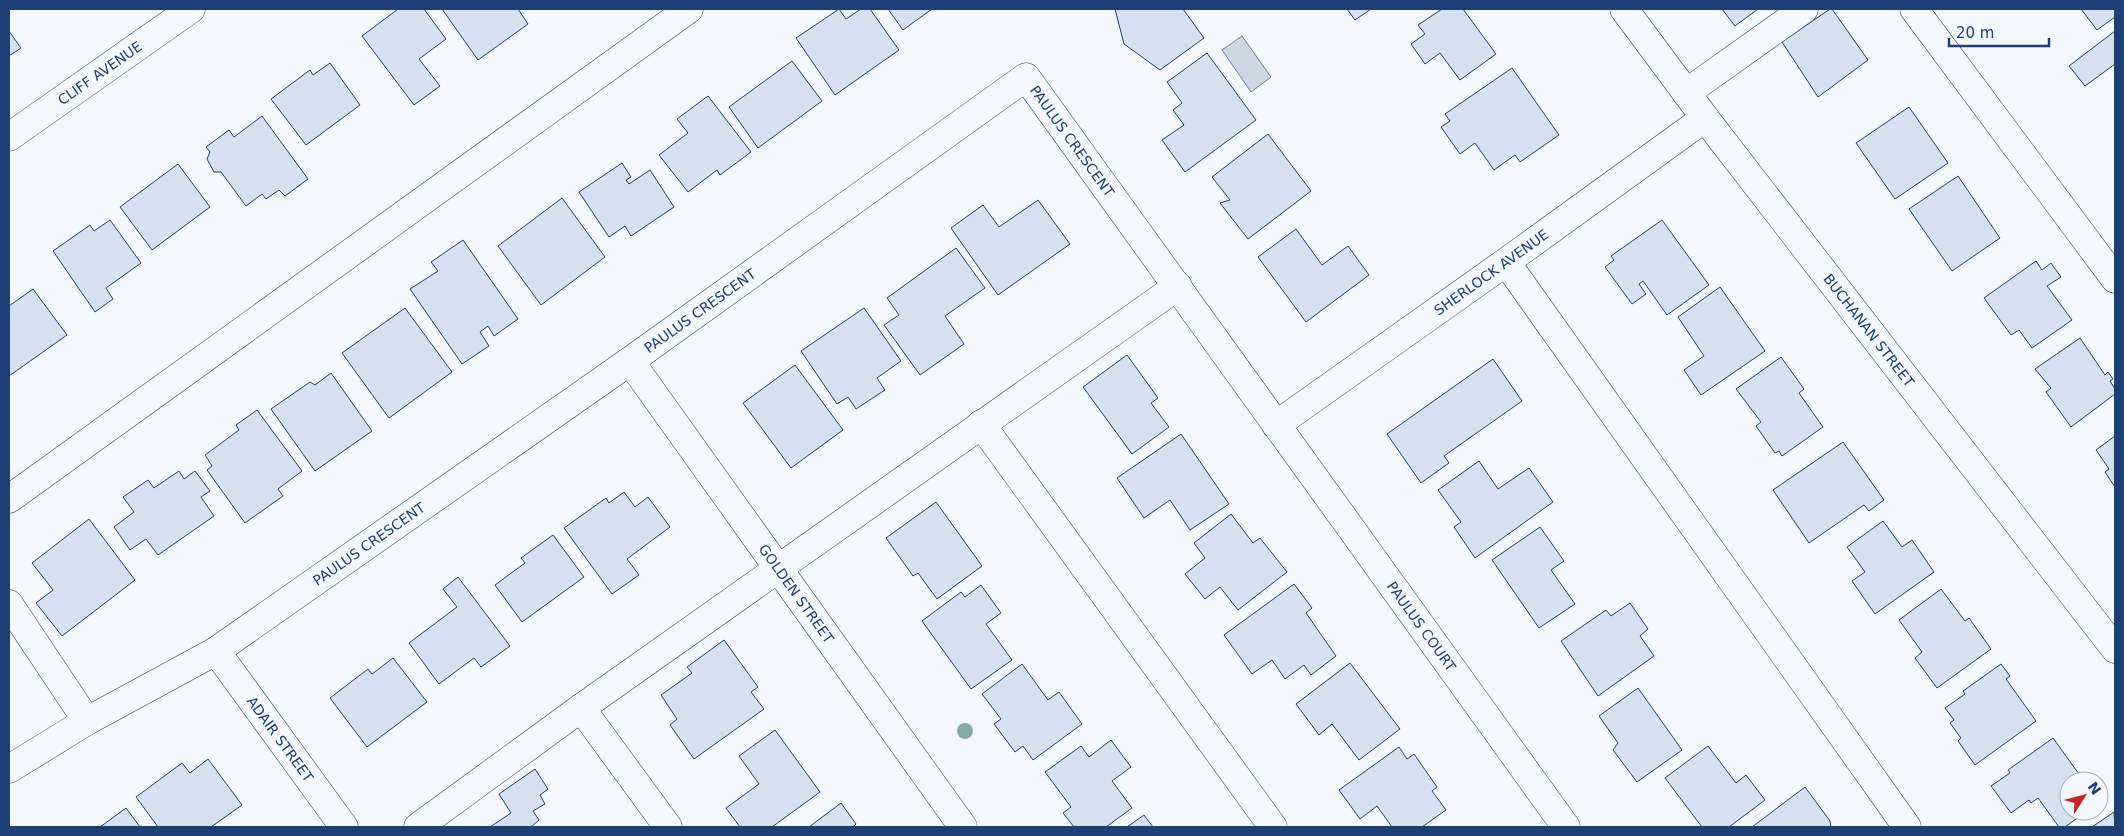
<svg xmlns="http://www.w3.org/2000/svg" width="2124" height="836" font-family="'DejaVu Sans',sans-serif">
<rect width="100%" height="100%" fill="#f4f7fb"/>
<!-- water -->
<path fill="#cfd7e4" stroke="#687fa3" d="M1242,36L1271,77L1251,92L1222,50Z"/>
<!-- building -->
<path fill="#d5e0f0" stroke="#1d3f73" d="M398,9H424L446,39L419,59L440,86L414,105L362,36Z
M442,9H518L528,24L478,60Z
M839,9L846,19L861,9H870L899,50L835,95L796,38Z
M888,9H932L903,30Z
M1115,9H1183L1204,38L1160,70L1124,44Z
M1347,9H1371L1355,20Z
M1442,9H1463L1496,54L1460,80L1440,53L1425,64L1411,44L1425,34L1418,25Z
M1722,9H1758L1735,26Z
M1830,9H1832L1868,60L1818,97L1782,42Z
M2081,9H2115V17L2097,30Z
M9,31L21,48L9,56Z
M2115,31V64L2085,86L2069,66Z
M1207,53L1256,120L1185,172L1162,140L1184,125L1173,110L1182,103L1167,82Z
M792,61L822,101L758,148L729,107Z
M330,63L360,105L306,145L271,99L310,70L313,75Z
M1512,68L1559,135L1520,162L1515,155L1494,170L1475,143L1460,154L1441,127L1450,121L1445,114Z
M708,96L751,152L720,175L717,170L688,192L659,155L688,133L677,119Z
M1909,107L1948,163L1895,199L1856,143Z
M262,116L308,179L285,196L279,190L266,199L262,194L246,206L221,172H214L207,159L210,152L206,147L229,130L234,137Z
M1268,134L1311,191L1248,239L1220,203L1230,200L1212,177Z
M622,163L631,177L626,180L629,184L650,170L674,207L631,236L625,226L609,237L579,192Z
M178,164L210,207L152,250L120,207Z
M1958,176L2000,238L1952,271L1909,209Z
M562,198L605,257L541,305L498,246Z
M1038,200L1070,244L998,295L951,228L983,205L999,227Z
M110,220L141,263L106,288L113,299L95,312L53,251L90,225L94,231Z
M1662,220L1709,285L1667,315L1643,281L1639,284L1646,294L1632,304L1605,267L1614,260L1611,256Z
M1296,229L1322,265L1348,246L1369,275L1306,322L1258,257Z
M463,240L518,319L494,336L488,326L480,332L489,346L462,364L410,289L438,271L431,262Z
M956,248L985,288L945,316L964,344L920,375L884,325L899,315L887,298Z
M2036,261L2042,270L2051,263L2061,277L2047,286L2072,320L2032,348L2019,330L2011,335L1984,298Z
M1720,287L1765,351L1701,395L1684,370L1704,356L1678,317Z
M33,289L67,335L9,376V306Z
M405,308L452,372L389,418L342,353Z
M864,308L901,361L877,378L885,390L856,409L848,397L837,404L801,351Z
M2080,338L2105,375L2108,372L2113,379L2110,381L2115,389V394L2071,427L2046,392L2051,388L2035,369Z
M1127,355L1158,398L1151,403L1169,427L1132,454L1083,387Z
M1781,357L1804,389L1799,393L1823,427L1782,456L1779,451L1775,453L1756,426L1761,422L1736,389Z
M1493,359L1522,401L1444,456L1449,463L1421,483L1387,434Z
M795,365L843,430L791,468L743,403Z
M331,373L372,431L315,471L271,409L310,382L315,385Z
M257,410L302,471L278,489L283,496L245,523L207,470L212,466L205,455L239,430L236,425Z
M1181,434L1229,504L1190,530L1170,500L1144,518L1117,478Z
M2115,436V487L2105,472L2109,469L2096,450Z
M1843,442L1884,500L1869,511L1864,505L1809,543L1773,490Z
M1479,461L1498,489L1529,468L1553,502L1475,558L1454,527L1461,522L1438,490Z
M179,471L184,479L195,471L210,491L201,497L214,516L158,555L146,539L130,550L114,527L134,512L123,497L148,480L154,488Z
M624,492L635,507L648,497L670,527L627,559L639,575L612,594L564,528L606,498L609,503Z
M936,502L982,566L937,599L918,573L913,576L886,538Z
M1231,514L1253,543L1260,538L1287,572L1238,610L1220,587L1205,599L1185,574L1205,558L1194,543Z
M89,519L135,580L62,636L36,603L53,590L32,563Z
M1883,521L1902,547L1912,540L1934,572L1875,614L1852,581L1865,572L1847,547Z
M1540,527L1564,561L1551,570L1575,604L1539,628L1492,560Z
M553,535L584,577L522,622L495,585L525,563L521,558Z
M458,577L510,646L481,667L474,658L439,684L409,643L457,607L443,589Z
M1294,584L1312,608L1306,613L1336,656L1311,675L1304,665L1285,679L1272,660L1252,674L1224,635Z
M981,585L1001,613L986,624L1012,660L971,689L922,621L961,592L965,597Z
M1941,589L1965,621L1969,618L1991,649L1937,688L1915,658L1922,652L1899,620Z
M1630,603L1648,629L1640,636L1654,656L1598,696L1561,641L1606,610L1611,616Z
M724,640L758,687L751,692L764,709L694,759L670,725L677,719L661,695L692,673L687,667Z
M393,658L427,702L367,747L330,698L368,669L372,674Z
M1350,663L1400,729L1359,760L1332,724L1319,735L1296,704Z
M1022,664L1048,700L1059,692L1082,724L1033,760L1023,746L1015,752L994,724L1001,719L982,694Z
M2001,664L2010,676L2006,679L2036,721L1975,765L1958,741L1961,738L1950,723L1954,720L1945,708L1965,694L1963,691Z
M1638,688L1682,750L1637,782L1613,750L1618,743L1599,716Z
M775,730L820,792L772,827H740L726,808L759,784L739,756Z
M2053,738L2084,781H2069V811H2087L2065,827H2059L2038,798L2031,803L2029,800L2011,813L1991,786L2010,773L2008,770Z
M1111,740L1131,767L1112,781L1132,808L1106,827H1074L1063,813L1071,807L1045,772L1081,746L1089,757Z
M1708,746L1736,783L1746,775L1765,800L1729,827H1702L1665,778Z
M1399,747L1407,759L1414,754L1437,787L1432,791L1446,810L1422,827H1392L1377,806L1360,819L1339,790Z
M208,759L242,805L211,827H158L136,797L182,763L190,773Z
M535,769L548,789L540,795L545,804L533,811L539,820L531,827H490L511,813L499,794Z
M1805,787L1830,821L1831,827H1752Z
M841,803L856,824L853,827H809Z
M126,808L140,827H100Z
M2114,812L2115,827H2092Z
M1144,815L1153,827H1127Z"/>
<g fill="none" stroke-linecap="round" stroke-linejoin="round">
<!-- minor casing -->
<g stroke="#1d3f73" stroke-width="29">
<g id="minor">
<path id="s1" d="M1624,9L1705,118L2115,649"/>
<path d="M1914,9L2115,279"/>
<path d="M1686,93L1804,9"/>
<path id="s2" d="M9,137L191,9"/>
<path d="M1506,262L1907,827"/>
<path id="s3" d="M630,361L963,827"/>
<path d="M981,424L1273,827"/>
<path id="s4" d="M1276,425L1506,262L1705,118"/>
<path d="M9,499L689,9"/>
<path d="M9,604L87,721"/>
<path id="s5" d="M216,651L344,827"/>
<path d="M581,708L668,827"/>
<path id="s6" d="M9,769L87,721L216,651L630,361L1026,77L1566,827"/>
<path d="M418,827L581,708L1178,286"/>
</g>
</g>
<!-- minor -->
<use href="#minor" stroke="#f4f7fb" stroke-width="28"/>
</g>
<!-- trees -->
<circle fill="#86aba6" cx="965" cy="731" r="8"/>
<g text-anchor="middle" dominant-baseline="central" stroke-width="4" stroke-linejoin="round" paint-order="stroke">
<!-- street labels -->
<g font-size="14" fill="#1d3f73" stroke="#f4f7fb">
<text stroke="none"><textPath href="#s2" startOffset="111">CLIFF AVENUE</textPath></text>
<text stroke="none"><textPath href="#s6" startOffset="1310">PAULUS CRESCENT</textPath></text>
<text stroke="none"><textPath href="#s4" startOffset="264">SHERLOCK AVENUE</textPath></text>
<text stroke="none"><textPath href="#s6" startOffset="830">PAULUS CRESCENT</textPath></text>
<text stroke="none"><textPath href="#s1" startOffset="404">BUCHANAN STREET</textPath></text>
<text stroke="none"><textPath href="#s6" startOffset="425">PAULUS CRESCENT</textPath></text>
<text stroke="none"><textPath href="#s3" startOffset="286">GOLDEN STREET</textPath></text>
<text stroke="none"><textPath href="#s6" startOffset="1908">PAULUS COURT</textPath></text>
<text stroke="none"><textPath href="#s5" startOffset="109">ADAIR STREET</textPath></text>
</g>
</g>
<!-- border -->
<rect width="2124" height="836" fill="none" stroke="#1d3f73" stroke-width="20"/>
<!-- north arrow -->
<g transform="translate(2084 796) rotate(54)"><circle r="24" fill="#f4f7fb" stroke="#9eadc5"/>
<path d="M0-4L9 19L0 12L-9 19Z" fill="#c62828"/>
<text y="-8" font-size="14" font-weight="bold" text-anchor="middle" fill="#1d3f73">N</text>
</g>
<!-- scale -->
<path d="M1949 38v8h100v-8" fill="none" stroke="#1d3f73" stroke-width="2.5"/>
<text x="1956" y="38" font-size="15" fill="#1d3f73" stroke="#f4f7fb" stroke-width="4" paint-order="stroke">20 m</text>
</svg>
